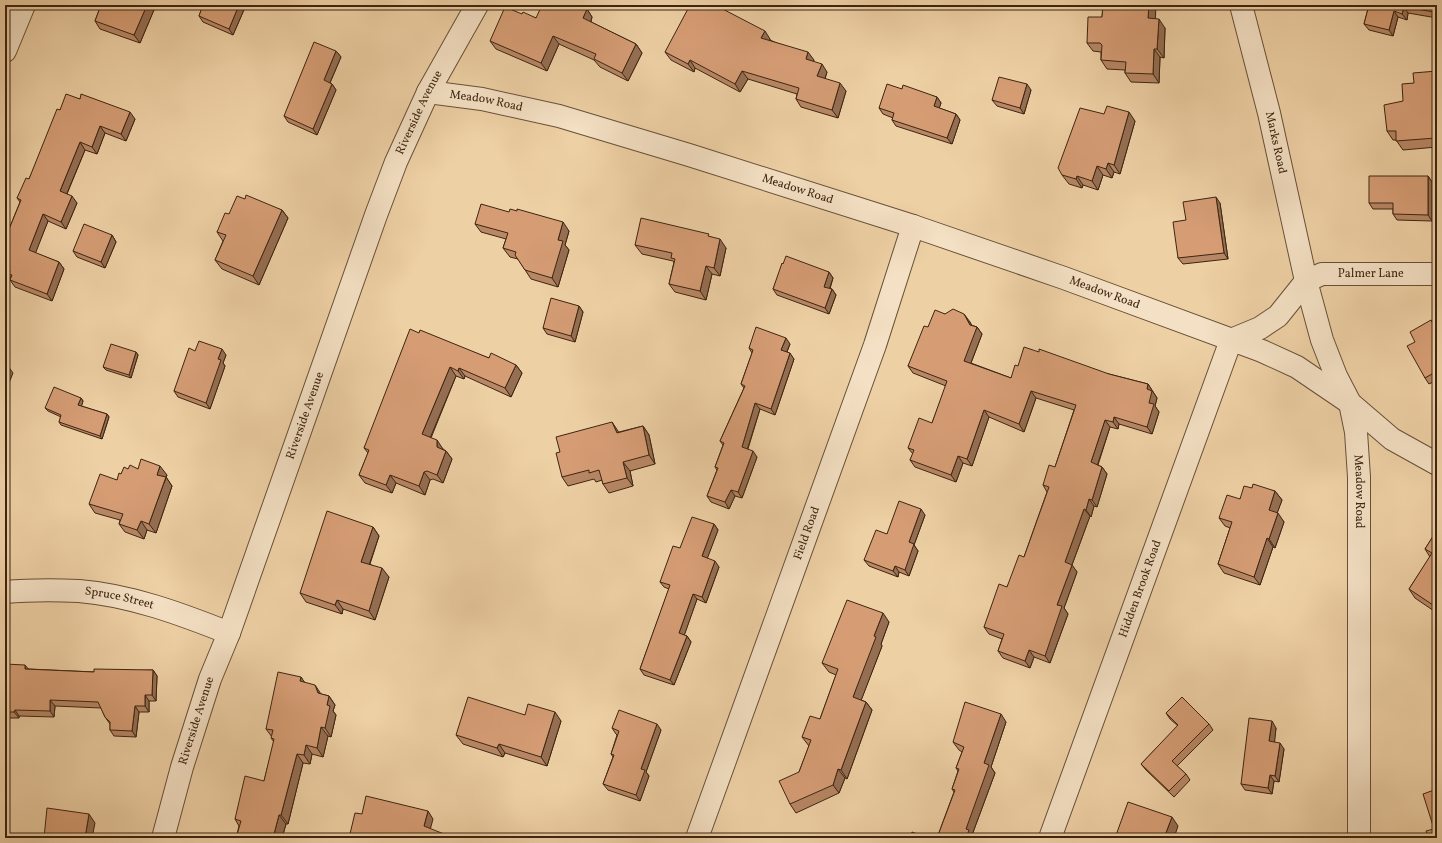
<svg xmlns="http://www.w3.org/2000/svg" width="1442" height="843" font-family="Vollkorn,serif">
<rect width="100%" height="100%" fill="#eed0a5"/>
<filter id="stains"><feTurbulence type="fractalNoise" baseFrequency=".005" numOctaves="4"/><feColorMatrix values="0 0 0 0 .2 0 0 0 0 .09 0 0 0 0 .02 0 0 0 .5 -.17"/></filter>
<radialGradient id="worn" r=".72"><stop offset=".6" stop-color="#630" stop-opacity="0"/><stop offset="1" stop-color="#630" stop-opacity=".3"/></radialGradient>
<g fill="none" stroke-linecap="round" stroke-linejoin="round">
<!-- minor casing -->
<g stroke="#685037" stroke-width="24">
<g id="minor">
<path id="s1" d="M1241,5L1269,113L1306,281L1322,340L1336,376L1350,403L1356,432L1359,477V838"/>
<path d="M5,51L24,5"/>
<path id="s2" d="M428,92L482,99L559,116L689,155L913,226L1064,278L1262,351L1297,367L1350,403L1392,439L1437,464"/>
<path id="s3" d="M5,592C29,590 54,590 79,591C130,595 181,614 229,633"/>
<path id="s4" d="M163,838L182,767L210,679L229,633L376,215L396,162L428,92L477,5"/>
<path id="s5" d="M697,838L875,345L913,226"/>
<path id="s6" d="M1050,838L1231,340L1260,328L1278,316L1306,281L1322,274H1437"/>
</g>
</g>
<!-- minor -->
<use href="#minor" stroke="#f4e0c4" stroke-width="22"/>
</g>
<!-- wall -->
<path fill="#b88765" stroke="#3c2512" d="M101,5H156L140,43L100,29L95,21Z
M203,5H246L233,35L203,22L199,16Z
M1103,5H1156L1155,18L1165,28L1164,58L1160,57L1159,83L1131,82L1125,73V70L1107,69L1101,60V52L1093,51L1087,43L1102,17Z
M1369,5H1437V18L1408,13L1407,20L1398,17L1393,36L1369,30L1364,24Z
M587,9L592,17L591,22L636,44L642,53L628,81L600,67L594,60L559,44L547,71L496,49L490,41L522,14L536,18Z
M770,39V40L814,60L813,62L827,72L825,79L846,91L838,118L801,107L796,99L797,94L748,79L740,92L695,68L694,72L671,60L665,52Z
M336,51L341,57L330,83L332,84L336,90L317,135L288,122L284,116Z
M1437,71V147L1403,150L1396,140H1393L1387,131L1414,83Z
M902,89L937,97L941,103L939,108L956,114L960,120L952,144L896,126L892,120L893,118L883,114L879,108Z
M1031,90L1024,114L997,106L992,100Z
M80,99L135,119L126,141L105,133L97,154L85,150L67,194L77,203L66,229L48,221L35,253L59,262L64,269L52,301L15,287L10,280L11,278L10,276L5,274V239L20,202L17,198L29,179L60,110Z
M1104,114L1135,121L1120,174L1114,172L1112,178L1103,175L1098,190L1083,185L1082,188L1069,184L1062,175Z
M1428,176L1432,182V221L1397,220L1393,214V209H1373L1369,203Z
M245,199L282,210L288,218L259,285L222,269L215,260L223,241L217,232L229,214Z
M1220,203L1228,259L1183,264L1178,258L1186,220Z
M475,224L569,231L565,245L569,250L558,287L531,279L518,259L510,257L503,248L506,239L481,232Z
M112,235L116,242L105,268L77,257L73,251Z
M711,237L726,248L720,276L712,274L706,300L675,292L669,284L674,262L673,261L642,254L635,245Z
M783,264L829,272L833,278L830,289H832L836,295L829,314L777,295L773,289Z
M579,306L583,312L575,342L547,334L543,328Z
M945,314L970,322L971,325L977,327L982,334L971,363L1011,378L1018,366L1109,374L1148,384L1157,398L1155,406L1159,412L1152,434L1119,424L1118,429L1110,427L1098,465L1102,467L1107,474L1097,507L1094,506L1091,517L1090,516L1072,565L1077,572L1064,608L1068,614L1050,663L1034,657L1030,668L1003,658L998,651L1002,639L989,634L984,627L1024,557L1047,492L1043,485L1055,467L1074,410L1036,398L1024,432L989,417L972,466L963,463L956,482L915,467L910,460L913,454L908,448L932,423L946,386L913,373L908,366L928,327Z
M1431,320L1437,330V380L1429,384L1425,378L1415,342Z
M419,333L489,358L516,365L522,373L511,397L465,376L464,379L456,376L431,438L443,449L446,451L452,459L443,483L433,479L430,480L425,495L396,483L392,493L365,483L359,475L368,453L364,448Z
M790,344L787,352L794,359L775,415L760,409L748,449L757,457L742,498L735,496L729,509L711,502L707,496L717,470L715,467L723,445L720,441L744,388L741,384L752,353L749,348Z
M195,351L226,355L223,363L225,366L210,409L178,397L174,391Z
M136,352L138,355L131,378L106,370L103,367Z
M81,398L83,401L81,406L107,414L109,417L102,439L61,425L59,422L61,417L48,411L45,408Z
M643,426L649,435L655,464L630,471L633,486L609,493L603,484L602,480L596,482L594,479L568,486L562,477L619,432Z
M128,469H138L167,475L166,477L172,486L156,533L147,530L144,539L125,532L119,524L120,520L95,513L89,504L117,480L121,474Z
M1252,488L1275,491L1282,500L1277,513L1284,522L1275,548L1273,547L1260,585L1224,573L1218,564L1230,528L1225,526L1219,518Z
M925,515L914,545L918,551L909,576L899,572L898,577L869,566L864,560L887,534Z
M714,524L718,530L707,558L719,567L706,603L697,599L684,635L687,636L691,642L674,685L644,675L640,669L669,589L664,587L660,582L680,548Z
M373,527L379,536L370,564L389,577L375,620L343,609L342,614L306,602L300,593Z
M1437,530V613L1415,598L1409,589L1430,557L1425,549Z
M889,622L881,644L882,646L861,700L866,702L872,710L847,779L845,778L839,793L796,813L790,804L799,772L809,746L802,737L820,719L836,675L829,672L822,663Z
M5,664L29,669L94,672L153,670L157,676L156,701H149V712H139L136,737L114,736L110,730V724L105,717L101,708L55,706L54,717L19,716V718H5Z
M301,677L304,682L321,694L329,696L335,705L333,711L336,715L331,737L328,736L323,757L312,754L310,764L303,763L288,824H286L282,838H236L239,826L235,819L264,781L274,742L271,738L272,737L266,729Z
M1166,713L1209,724L1213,730L1177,766L1186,774L1190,780L1174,797L1146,770L1141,764L1178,726L1170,719Z
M525,715L561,721L547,766L505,753L503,757L463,744L456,735Z
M1006,722L991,767L995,773L972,835L937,838L954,792L952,789L958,771L956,768L962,752L959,750L953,742Z
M612,728L661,730L646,772L649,776L640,801L608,790L603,784L613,757L611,754L617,735L616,734Z
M1276,728L1274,742L1284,749L1279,782L1274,781L1272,794L1245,790L1241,784Z"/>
<!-- shaded-wall -->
<path fill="#966e52" stroke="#3c2512" d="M147,5H156L140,43L134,35Z
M239,5H246L233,35L229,29Z
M1149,5H1156L1155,27L1148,18Z
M1436,5H1437V16L1434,12Z
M1404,7L1408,13L1407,20L1402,14Z
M587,9L592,17L589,27L583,18Z
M1394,11L1398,17L1393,36L1389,30Z
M1159,19L1165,28L1164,58L1157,49Z
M765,31L770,39L767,46L761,38Z
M553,36L559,44L547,71L541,63Z
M636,44L642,53L628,81L622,73Z
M1154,49L1160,57L1159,83L1153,74Z
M336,51L341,57L328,87L324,80Z
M808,52L814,60L811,67L806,59Z
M690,60L695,68L694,72L688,64Z
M822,64L827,72L823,84L817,76Z
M742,71L748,79L740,92L735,84Z
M840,83L846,91L838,118L832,110Z
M332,84L336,90L317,135L313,129Z
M1027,84L1031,90L1024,114L1020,108Z
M937,97L941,103L938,112L934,106Z
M130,112L135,119L126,141L121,134Z
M1129,112L1135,121L1120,174L1114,165Z
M956,114L960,120L952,144L947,138Z
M1435,123L1437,126V139L1436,138Z
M100,126L105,133L97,154L92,147Z
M80,142L85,150L65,198L60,191Z
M1108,163L1114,172L1112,178L1106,169Z
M1097,166L1103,175L1098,190L1092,181Z
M1077,176L1083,185L1082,188L1076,179Z
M1428,176L1432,182V221L1428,215Z
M72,196L77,203L66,229L61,222Z
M1216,197L1220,203L1228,259L1224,253Z
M282,210L288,218L259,285L253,276Z
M43,214L48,221L34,257L29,250Z
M563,222L569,231L565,245L569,250L558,287L552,278L558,240Z
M112,235L116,242L105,268L101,262Z
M720,239L726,248L720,276L714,268Z
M59,262L64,269L52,301L47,294Z
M706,266L712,274L706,300L700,291Z
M829,272L833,278L828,293L824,287Z
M832,289L836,295L829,314L825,308Z
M579,306L583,312L575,342L571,336Z
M964,314L970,322L975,331L977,327L982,334L969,368L964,361L970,325Z
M786,338L790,344L785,356L781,350Z
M222,349L226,355L223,363L225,366L210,409L206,403L218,359Z
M136,352L138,355L131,378L129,375Z
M790,353L794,359L775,415L771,409Z
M516,365L522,373L511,397L505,388Z
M8,366L13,373L5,393V373Z
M450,367L456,376L428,443L422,434Z
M459,368L465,376L464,379L458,371Z
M1148,384L1157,398L1155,406L1159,412L1152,434L1147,427V389Z
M1031,391L1036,398L1024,432L1019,424Z
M81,398L83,401L81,408L78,405Z
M755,403L760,409L746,453L742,447Z
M984,410L989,417L972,466L967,459Z
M107,414L109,417L102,439L100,436Z
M1114,417L1119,424L1118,429L1113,422Z
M1105,420L1110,427L1096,469L1091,462Z
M612,422L618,431L623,441L617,433Z
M643,426L649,435L655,464L649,455Z
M437,440L443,449V456L437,447Z
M446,451L452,459L443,483L437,475Z
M753,451L757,457L742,498L738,492Z
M958,456L963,463L956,482L951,475Z
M623,462L630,471L633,486L627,478Z
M160,466L167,475L164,483L157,475Z
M1102,467L1107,474L1097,507L1092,500Z
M424,472L430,480L425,495L419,486Z
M390,475L396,483L392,493L386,485Z
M166,477L172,486L156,533L149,524Z
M731,490L735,496L729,509L725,502Z
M1275,491L1282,500L1275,519L1269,510Z
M1089,499L1094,506L1091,517L1086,510Z
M921,509L925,515L914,545L918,551L909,576L905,570L909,542Z
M1084,509L1090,516L1070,570L1065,562Z
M1278,513L1284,522L1275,548L1269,539Z
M141,521L147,530L144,539L137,530Z
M714,524L718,530L706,562L702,556Z
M373,527L379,536L367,571L361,562Z
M1267,538L1273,547L1260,585L1254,577Z
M715,561L719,567L706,603L702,597Z
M1072,565L1077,572L1064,608L1068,614L1050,663L1045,656L1057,605Z
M895,566L899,572L898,577L893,571Z
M382,568L389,577L375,620L369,611Z
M693,594L697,599L683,639L679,633Z
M1437,599V611L1433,605Z
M337,600L343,609L342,614L335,605Z
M883,613L889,622L881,644L882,646L859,706L853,697L874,636Z
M687,636L691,642L674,685L670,680Z
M1029,650L1034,657L1030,668L1025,661Z
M25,665L30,671L25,669Z
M153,670L157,676L156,701L152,695Z
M301,677L307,686L300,681Z
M315,685L321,694L318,693Z
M145,695L149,701V712L145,706Z
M329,696L335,705L333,711L336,715L331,737L325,728L327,705Z
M50,700L55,706L54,717L50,711Z
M866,702L872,710L847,779L841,770Z
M135,706L139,712L136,737L132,731Z
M15,710L19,716V718L14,712Z
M555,712L561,721L547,766L541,757Z
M1001,714L1006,722L991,767L995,773L972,835L975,838H966V829L984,763Z
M1272,721L1276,728L1274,748L1269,741Z
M657,724L661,730L646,772L649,776L640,801L636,795L641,769Z
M321,727L328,736L323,757L317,748Z
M1280,743L1284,749L1279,782L1275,776Z
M499,744L505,753L503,757L497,748Z
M306,745L312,754L310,764L304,755Z
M297,754L303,763L288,824L281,815Z
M838,769L845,778L839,793L833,785Z
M1270,775L1274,781L1272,794L1268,788Z
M428,811L433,819L429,834L424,826Z
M89,814L95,823L92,838H85Z
M279,815L286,824L282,838H273Z
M1172,817L1178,826L1174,838H1164Z"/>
<!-- building -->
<path fill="#d69d75" stroke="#3c2512" d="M101,5H147L134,35L95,21Z
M203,5H239L229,29L199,16Z
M542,5H578L587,9L583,18L636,44L622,73L594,59L596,54L553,36L541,63L490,41L505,7L522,14L523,12L536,18Z
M690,5H715L765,31L761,38L808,52L806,59L822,64L817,76L840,83L832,110L796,99L799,88L742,71L735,84L690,60L688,64L665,52Z
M1103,5H1149L1148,18L1159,19L1157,49H1154L1153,74L1125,73L1126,62L1101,60L1102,45L1100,43H1087L1088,17H1102Z
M1369,5H1436L1434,12L1404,7L1402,14L1394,11L1389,30L1364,24Z
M314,42L336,51L324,80L332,84L313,129L284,116Z
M1437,71V123H1435L1436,138L1396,141V131H1387L1384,105L1403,101L1402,84L1414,83L1413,73Z
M999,77L1027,84L1020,108L992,100Z
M887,84L902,89L903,85L937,97L934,106L956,114L947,138L892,120L894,113L879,108Z
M66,94L80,99L81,94L130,112L121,134L100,126L92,147L80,142L60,191L72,196L61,222L43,214L29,250L59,262L47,294L10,280L12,275L9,274L10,271L5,269V239L21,200L17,198L26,178L29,179L57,109L60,110Z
M1107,106L1129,112L1114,165L1108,163L1106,169L1097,166L1092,181L1077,176L1076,179L1062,175L1058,168L1080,108L1104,114Z
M1369,176H1428V215L1393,214V203H1369Z
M246,195L282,210L253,276L215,260L226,235L217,232L225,213L229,214L237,196L245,199Z
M1216,197L1224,253L1178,258L1173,222L1186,220L1183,202Z
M481,204L509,212L510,209L517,211V209L563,222L558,240L563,241L552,278L525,270L515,255L516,252L503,248L508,233L475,224Z
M641,218L709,234L708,236L720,239L714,268L706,266L700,291L669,284L675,259L671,258L672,253L635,245Z
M84,224L112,235L101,262L73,251Z
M786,256L829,272L824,287L832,289L825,308L773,289L782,263L783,264Z
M551,298L579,306L571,336L543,328Z
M953,309L964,314L970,325L977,327L964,361L1011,378L1015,365L1018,366L1024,347L1039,352V349L1109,374L1148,384L1147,389L1152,391L1149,403L1154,404L1147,427L1114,417L1113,422L1105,420L1091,462L1102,467L1092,500L1089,499L1086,510L1084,509L1065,562L1072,565L1057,605L1062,606L1045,656L1029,650L1025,661L998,651L1004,634L984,627L999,584L1007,587L1019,555L1024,557L1049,487L1043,485L1049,465L1055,467L1076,405L1031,391L1019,424L984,410L967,459L958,456L951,475L910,460L914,450L908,448L919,418L932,423L947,381L908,366L924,326L928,327L935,310L945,314Z
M1431,320L1437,332V371L1425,378L1407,346L1415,342L1410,332Z
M756,327L786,338L781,350L790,353L771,409L755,403L742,447L753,451L738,492L731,490L725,502L707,496L718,468L715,467L724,443L720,441L745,386L741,384L753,350L749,348Z
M410,329L419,333L420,330L489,358L491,353L516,365L505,388L459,368L458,371L450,367L422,434L437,440V447L446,451L437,475L427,471L424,472L419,486L390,475L386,485L359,475L369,450L364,448Z
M199,341L222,349L218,359L221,360L206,403L174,391L189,348L195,351Z
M111,344L136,352L129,375L103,367Z
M5,364L8,366L5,373Z
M54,387L81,398L78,405L107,414L100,436L59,422L61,415L45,408Z
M612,422L617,433L643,426L649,455L623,462L627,478L603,484L599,470L589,473V470L562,477L556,453L560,452L556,437Z
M141,459L160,466L157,475L166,477L149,524L141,521L137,530L119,524L123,514L89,504L100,474L117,480L119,473L121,474L124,467L128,469L130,465L138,469Z
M1253,484L1275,491L1269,510L1278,513L1269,539L1267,538L1254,577L1218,564L1232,522L1219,518L1227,495L1240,499L1244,486L1252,488Z
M899,501L921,509L909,542L914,544L905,570L895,566L893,571L864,560L876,530L887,534Z
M327,511L373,527L361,562L382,568L369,611L337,600L335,605L300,593Z
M692,517L714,524L702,556L715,561L702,597L693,594L679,633L687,636L670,680L640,669L670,585L660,582L673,546L680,548Z
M1437,530V599L1433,605L1409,589L1432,553L1425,549Z
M847,600L883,613L874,636L876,637L853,697L866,702L841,770L838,769L833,785L790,804L779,781L799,772L811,740L802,737L810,716L820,719L838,669L822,663Z
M5,664L25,665V669L94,672V669L153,670L152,695H145V706H135L132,731L110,730V722L105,717L98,702L50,700V711L15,710L14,712H5Z
M278,672L301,677L300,681L315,685L318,693L329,696L327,705L330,706L325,728L321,727L317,748L306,745L304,755L297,754L281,815H279L273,838H236L241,821L235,819L245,776L264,781L274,739L271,738L273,730L266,729Z
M468,697L525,715L528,704L555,712L541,757L499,744L497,748L456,735Z
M1182,697L1209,724L1172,761L1186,774L1169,791L1141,764L1178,725L1166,713Z
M965,702L1001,714L984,763L989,765L966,829L969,830L966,838H937L955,790L952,789L959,769L956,768L964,747L953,742Z
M619,710L657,724L641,769L645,770L636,795L603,784L614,755L611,754L619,731L612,728Z
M1249,718L1272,721L1269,741L1280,743L1275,776L1270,775L1268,788L1241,784Z
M1437,789V838H1428L1426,831L1434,829L1423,794Z
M366,796L428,811L424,826L454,838H349L355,813L362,814Z
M1128,802L1172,817L1164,838H1115Z
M47,808L89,814L85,838H44Z
M912,832L928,838H910Z
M761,836L767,838H761Z
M1253,836L1259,838H1252Z"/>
<g text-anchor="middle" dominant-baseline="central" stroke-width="4" stroke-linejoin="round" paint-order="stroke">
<!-- street labels -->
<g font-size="12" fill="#3c2512" stroke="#f4e0c4">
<text stroke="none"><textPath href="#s2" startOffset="59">Meadow Road</textPath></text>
<text stroke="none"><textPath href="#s4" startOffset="770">Riverside Avenue</textPath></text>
<text stroke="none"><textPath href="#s1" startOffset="142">Marks Road</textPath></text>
<text stroke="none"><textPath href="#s2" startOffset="383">Meadow Road</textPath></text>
<text stroke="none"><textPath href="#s6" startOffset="694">Palmer Lane</textPath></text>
<text stroke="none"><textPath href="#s2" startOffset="707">Meadow Road</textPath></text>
<text stroke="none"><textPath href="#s4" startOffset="446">Riverside Avenue</textPath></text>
<text stroke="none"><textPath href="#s1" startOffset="503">Meadow Road</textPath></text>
<text stroke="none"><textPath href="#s5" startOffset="324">Field Road</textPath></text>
<text stroke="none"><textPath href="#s6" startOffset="265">Hidden Brook Road</textPath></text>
<text stroke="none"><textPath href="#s3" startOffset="115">Spruce Street</textPath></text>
<text stroke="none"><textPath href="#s4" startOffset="122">Riverside Avenue</textPath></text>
</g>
</g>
<!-- margin -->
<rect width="1442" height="843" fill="none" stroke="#eed0a5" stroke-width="20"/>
<rect x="6" y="6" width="1430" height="831" fill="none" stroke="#3c2512" stroke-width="2"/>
<rect x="10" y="10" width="1422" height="823" fill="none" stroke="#3c2512"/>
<rect width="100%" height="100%" filter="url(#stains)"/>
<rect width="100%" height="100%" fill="url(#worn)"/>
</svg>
